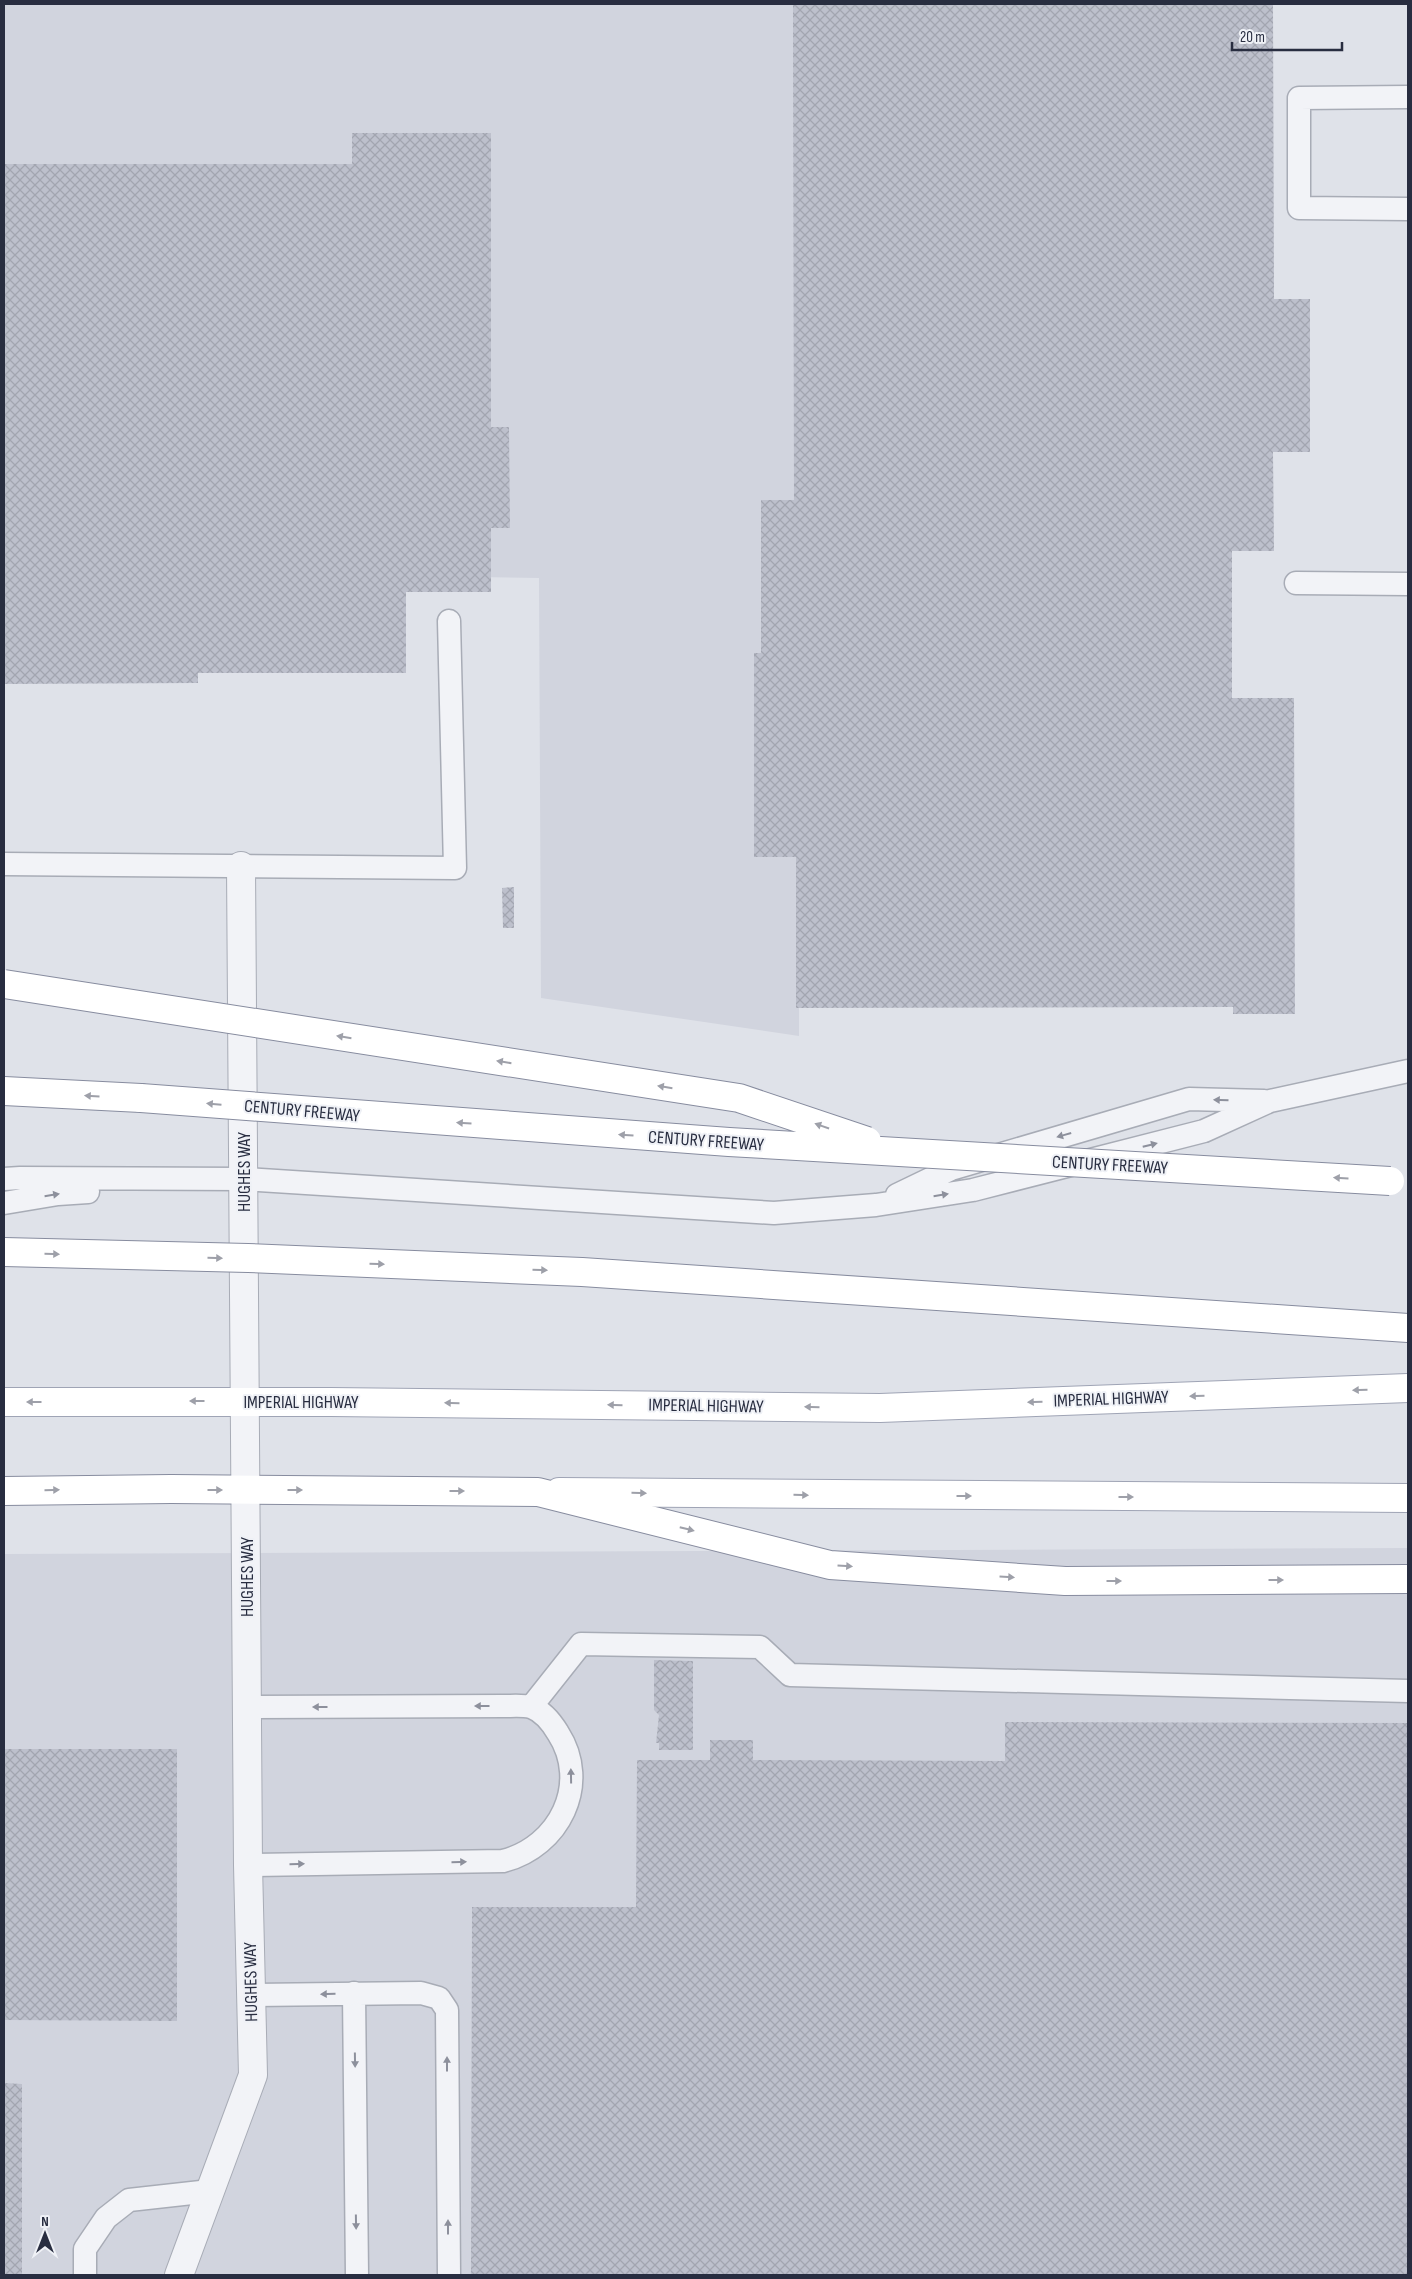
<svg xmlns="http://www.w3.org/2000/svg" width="1412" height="2279" font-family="'Sofia Sans Condensed',sans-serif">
<defs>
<pattern id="building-cross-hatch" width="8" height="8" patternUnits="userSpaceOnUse" patternTransform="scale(1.25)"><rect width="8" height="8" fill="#bdc0cc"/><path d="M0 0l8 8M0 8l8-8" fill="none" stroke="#a2a5b0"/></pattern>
</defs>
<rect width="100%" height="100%" fill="#dfe2e9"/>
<!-- built -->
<path fill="#d1d4de" d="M4,4H802L808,1005L799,1006V1036L541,998L539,578L476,577V378L4,379Z
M1408,1548V2275H4V1554Z"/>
<!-- building -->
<path fill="url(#building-cross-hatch)" d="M793,4H1273L1274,299H1310V452H1273L1274,551H1232V698H1294L1295,1014H1233V1007L796,1008V857H754V653H761V500H794Z
M352,133H491V427H509L510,528H491V592H406V673H198V683L4,684V164H352Z
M514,887V928H503L502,888Z
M654,1660L693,1661V1750H659V1743H656L659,1715L654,1710Z
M1005,1722L1408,1723V2275H471L472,1907H636L637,1760H710V1740H753V1760L1005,1761Z
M4,1749H177V2021L4,2020Z
M4,2083L22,2084V2275H4Z"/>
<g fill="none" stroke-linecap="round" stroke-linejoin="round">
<!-- lane casing -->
<g stroke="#a8acb6" stroke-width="25">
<path id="lane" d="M1408,97L1299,98V208L1408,209
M1296,583L1408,584
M4,864L455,868L449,621
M4,1179L20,1178L244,1179L774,1213L876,1205L973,1190L1204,1131L1270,1101L1408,1071
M897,1195L951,1169L1189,1099L1264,1101
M4,1203L58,1194L88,1192
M248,1707L504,1706C512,1706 523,1705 531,1707C542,1711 552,1723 558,1733C591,1784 559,1847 503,1861L248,1865
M531,1707L581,1644L760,1647L790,1675L1408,1691
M354,1993L357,2275
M251,1995L421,1993L439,1998L447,2010L449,2275
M85,2275V2249L106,2218L129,2200L210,2191"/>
</g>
<!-- street casing -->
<g stroke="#a8acb6" stroke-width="30">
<path id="street" d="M179,2275L253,2075L248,1865L241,866"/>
</g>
<!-- primary casing -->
<g stroke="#9fa4b5" stroke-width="30">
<path id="primary" d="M4,1402H331L880,1408L1408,1388
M559,1492L1408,1498"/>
</g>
<!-- highway casing -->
<g stroke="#878c9f" stroke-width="30">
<path id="highway" d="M4,1091L141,1098
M4,1491L171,1489L538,1492L830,1565L1065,1581L1408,1579"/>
</g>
<!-- lane -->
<use href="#lane" stroke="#f2f3f7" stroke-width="22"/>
<!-- street -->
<use href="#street" stroke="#f2f3f7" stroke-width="28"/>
<!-- primary -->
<use href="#primary" stroke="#fff" stroke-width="28"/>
<!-- highway -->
<use href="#highway" stroke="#fff" stroke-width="28"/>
<!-- highway-bridge casing -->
<g stroke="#878c9f" stroke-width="30" stroke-linecap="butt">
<path id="highway-bridge" d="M4,984L739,1098L867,1141
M141,1098L729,1142L1390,1181
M4,1252L248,1258L582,1272L1408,1328"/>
</g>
<!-- highway-bridge -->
<use href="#highway-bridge" stroke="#fff" stroke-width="28"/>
</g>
<!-- one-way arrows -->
<defs><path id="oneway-solid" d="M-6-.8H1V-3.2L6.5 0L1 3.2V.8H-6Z" transform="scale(1.25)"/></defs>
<g fill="#9ea0a9">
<use href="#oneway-solid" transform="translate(344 1037) rotate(-171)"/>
<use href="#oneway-solid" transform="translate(504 1062) rotate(-171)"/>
<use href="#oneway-solid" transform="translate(665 1087) rotate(-171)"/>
<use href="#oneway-solid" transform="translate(92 1096) rotate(-177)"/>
<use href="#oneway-solid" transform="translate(214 1104) rotate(-175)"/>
<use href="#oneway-solid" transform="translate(464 1123) rotate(-176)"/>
<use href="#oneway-solid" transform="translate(822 1126) rotate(-161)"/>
<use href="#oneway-solid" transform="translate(626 1135) rotate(-176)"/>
<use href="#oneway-solid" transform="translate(1341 1178) rotate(-177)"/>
<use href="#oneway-solid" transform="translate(52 1254) rotate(1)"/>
<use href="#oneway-solid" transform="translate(215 1258) rotate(1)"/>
<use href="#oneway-solid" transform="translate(377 1264) rotate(2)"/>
<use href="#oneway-solid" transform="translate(540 1270) rotate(2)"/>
<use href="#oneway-solid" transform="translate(1360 1390) rotate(178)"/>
<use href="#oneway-solid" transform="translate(1197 1396) rotate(178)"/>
<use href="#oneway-solid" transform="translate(197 1401) rotate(180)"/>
<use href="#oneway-solid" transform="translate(34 1402) rotate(180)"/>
<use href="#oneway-solid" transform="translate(1035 1402) rotate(178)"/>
<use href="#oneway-solid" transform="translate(452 1403) rotate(-179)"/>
<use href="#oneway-solid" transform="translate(615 1405) rotate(-179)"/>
<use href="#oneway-solid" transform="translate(812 1407) rotate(-179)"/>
<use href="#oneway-solid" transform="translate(52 1490) rotate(-1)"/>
<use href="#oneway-solid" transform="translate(215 1490)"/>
<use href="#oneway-solid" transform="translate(295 1490)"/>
<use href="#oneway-solid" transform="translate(457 1491)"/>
<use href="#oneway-solid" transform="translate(639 1493) rotate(1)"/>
<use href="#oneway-solid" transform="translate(801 1495) rotate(1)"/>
<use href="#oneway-solid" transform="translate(964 1496)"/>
<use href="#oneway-solid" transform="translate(1126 1497)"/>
<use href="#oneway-solid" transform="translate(687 1529) rotate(14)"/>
<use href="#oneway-solid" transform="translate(845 1566) rotate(4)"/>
<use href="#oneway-solid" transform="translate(1007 1577) rotate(4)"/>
<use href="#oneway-solid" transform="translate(1276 1580)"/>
<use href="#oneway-solid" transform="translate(1114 1581)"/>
</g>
<g fill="#8d909c">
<use href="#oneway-solid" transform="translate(1221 1100) rotate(-178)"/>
<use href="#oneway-solid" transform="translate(1064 1135) rotate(164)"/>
<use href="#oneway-solid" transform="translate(1150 1145) rotate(-14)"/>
<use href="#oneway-solid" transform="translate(52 1195) rotate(-9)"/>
<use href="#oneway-solid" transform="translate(941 1195) rotate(-9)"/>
<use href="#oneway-solid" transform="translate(482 1706) rotate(180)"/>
<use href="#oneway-solid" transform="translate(320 1707) rotate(180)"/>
<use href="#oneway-solid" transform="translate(571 1776) rotate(-91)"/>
<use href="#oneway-solid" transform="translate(459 1862) rotate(-1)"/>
<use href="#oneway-solid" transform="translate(297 1864) rotate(-1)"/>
<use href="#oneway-solid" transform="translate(328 1994) rotate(179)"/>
<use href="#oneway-solid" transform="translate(355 2060) rotate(89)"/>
<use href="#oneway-solid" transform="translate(447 2064) rotate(-90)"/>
<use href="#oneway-solid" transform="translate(356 2222) rotate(89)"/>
<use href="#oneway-solid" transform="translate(448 2227) rotate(-90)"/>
</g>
<g text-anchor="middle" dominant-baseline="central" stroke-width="4" stroke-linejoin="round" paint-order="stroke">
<!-- street labels -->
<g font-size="18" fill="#282d40" stroke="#eff1f6">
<text transform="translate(302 1111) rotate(5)">CENTURY FREEWAY</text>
<text transform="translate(706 1141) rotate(4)">CENTURY FREEWAY</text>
<text transform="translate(1110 1165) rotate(3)">CENTURY FREEWAY</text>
<text transform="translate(244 1172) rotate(-90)">HUGHES WAY</text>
<text transform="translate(1111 1399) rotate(-2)">IMPERIAL HIGHWAY</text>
<text x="301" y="1402">IMPERIAL HIGHWAY</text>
<text transform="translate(706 1406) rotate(1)">IMPERIAL HIGHWAY</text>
<text transform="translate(247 1577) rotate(-90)">HUGHES WAY</text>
<text transform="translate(251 1982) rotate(-91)">HUGHES WAY</text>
</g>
</g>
<!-- border -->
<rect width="1412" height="2279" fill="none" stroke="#282d40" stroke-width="10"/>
<!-- north arrow -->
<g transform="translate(45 2234)" stroke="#eff1f6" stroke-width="4" paint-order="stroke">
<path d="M0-4L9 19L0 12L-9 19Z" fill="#282d40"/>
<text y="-8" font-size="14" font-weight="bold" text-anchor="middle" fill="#282d40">N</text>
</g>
<!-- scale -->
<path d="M1232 42v8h110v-8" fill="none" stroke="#282d40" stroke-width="2.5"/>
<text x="1240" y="42" font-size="15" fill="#282d40" stroke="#eff1f6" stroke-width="4" paint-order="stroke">20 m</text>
</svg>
